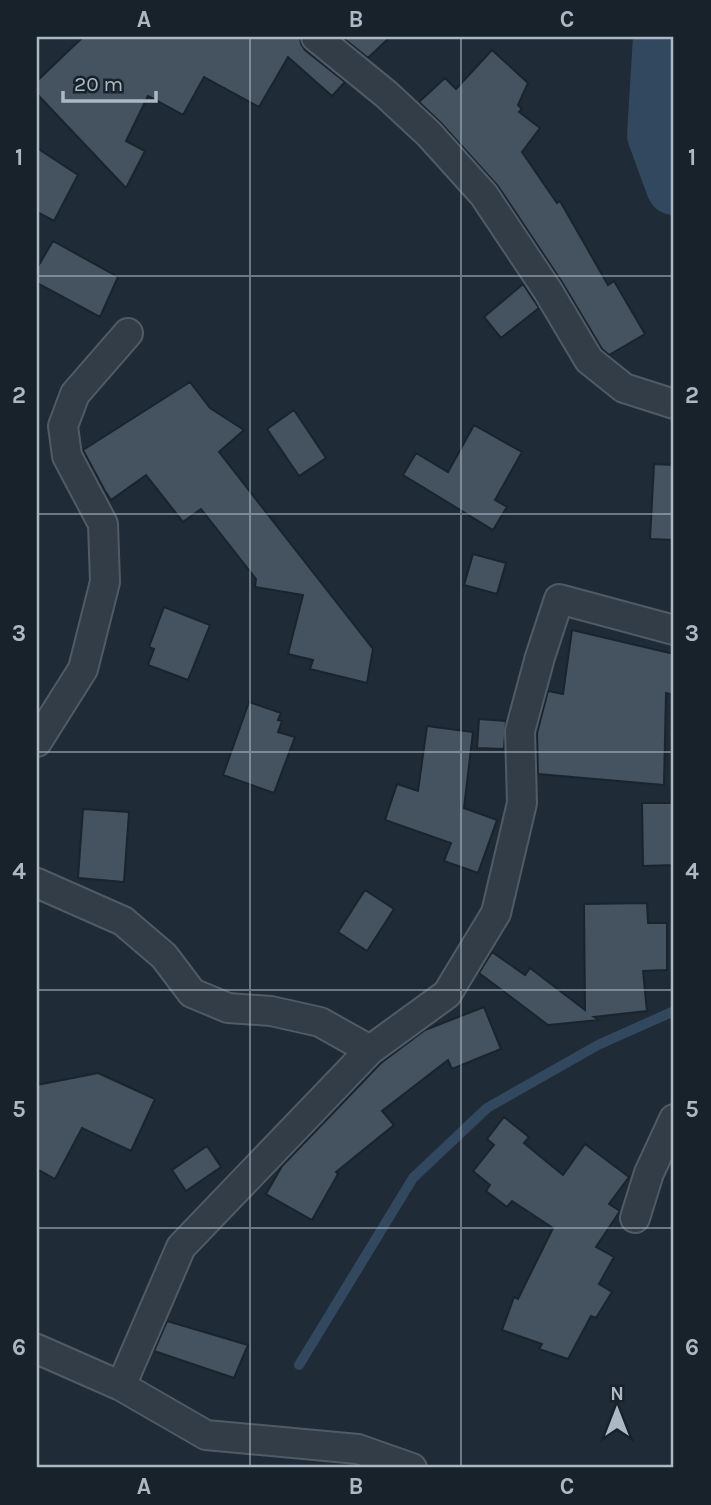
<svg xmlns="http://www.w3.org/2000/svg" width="711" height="1505" font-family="Karla,sans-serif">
<rect width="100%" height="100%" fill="#1f2b36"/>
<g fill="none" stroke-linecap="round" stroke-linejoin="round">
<!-- stream -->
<path stroke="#32485e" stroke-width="10" d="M299,1365L413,1178L487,1108L598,1045L674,1011"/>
<!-- river -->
<path stroke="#32485e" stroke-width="56" d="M661,37L655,135L674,187"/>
</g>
<!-- building -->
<path fill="#455260" stroke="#1a242d" stroke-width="2" d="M83,37H300L301,44L305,50L345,82L332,96L288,57L259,107L204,77L183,115L148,96L126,141L145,151L126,188L37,94V81Z
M342,37H390L368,58Z
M492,50L528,83L518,105L522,109L519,112L540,128L522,152L557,203L560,201L608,285L614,281L645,334L609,355L602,349L562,282L498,186L441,123L419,102L445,78L456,89Z
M37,148L78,175L54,221L37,212Z
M53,241L118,277L100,317L37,283V268Z
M523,284L539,308L501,338L484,317Z
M190,382L210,408L244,430L219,452L373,649L367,683L310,669L313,660L288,654L303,595L255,587L256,579L201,509L183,522L146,475L111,500L105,491L83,450Z
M294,410L326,458L299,476L267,429Z
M474,425L522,452L495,500L507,507L493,530L403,475L416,453L448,472Z
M654,464L674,465V540L650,539Z
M473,554L506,563L497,594L464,585Z
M164,607L210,625L188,680L148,665L154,649L149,647Z
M572,630L674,654V695L666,693L664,785L538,774L537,733L548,691L563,694Z
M249,702L281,713L278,720L282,721L278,732L295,737L274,793L223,775Z
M479,719L506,721L504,749L477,748Z
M427,726L473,732L464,808L497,820L478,873L444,861L451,843L385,820L397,784L418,791Z
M642,803H674V865L643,866Z
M83,809L129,812L124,882L78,878Z
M365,890L394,909L367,951L338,932Z
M647,903L648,923H667V970L643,971L647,1011L594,1017L599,1020L548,1025L479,973L492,952L525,975L530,968L585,1010L584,904Z
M484,1007L501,1049L452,1069L448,1060L382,1111L394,1125L336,1172L338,1174L312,1220L266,1194L282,1166L381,1063L425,1030Z
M98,1073L155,1099L131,1151L82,1128L55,1179L37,1169V1085Z
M504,1117L529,1137L524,1143L563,1175L585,1144L629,1177L609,1204L620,1211L596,1247L614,1257L599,1284L612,1292L596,1318L591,1316L568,1359L539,1349L542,1344L502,1330L514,1297L518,1299L553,1228L512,1201L507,1207L486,1191L490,1185L473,1171L494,1145L487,1139Z
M207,1146L221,1167L186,1191L172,1170Z
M167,1321L248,1345L234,1378L154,1351Z"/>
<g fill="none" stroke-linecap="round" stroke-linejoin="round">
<!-- minor casing -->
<g stroke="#505b65" stroke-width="32">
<path id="minor" d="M316,37L386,94L429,134L484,195L548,291L589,360L624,388L674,404
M37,742L83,669L105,582L103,524L67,456L63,426L75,394L128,333
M37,883L123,921L164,956L192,993L228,1008L271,1011L320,1022L370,1050
M635,1218L649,1173L674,1119
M37,1349L121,1386L206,1435L358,1449L412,1468
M121,1386L181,1247L370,1050L447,994L496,913L522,803L520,731L540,657L559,599L674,630"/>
</g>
<!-- minor -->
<use href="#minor" stroke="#333d47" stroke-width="28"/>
</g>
<!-- grid -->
<path fill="none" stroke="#acb8c4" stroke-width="2" stroke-opacity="0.55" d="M250,37V1468M461,37V1468M37,276H674M37,514H674M37,752H674M37,990H674M37,1228H674"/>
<!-- border -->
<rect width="711" height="1505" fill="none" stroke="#18222b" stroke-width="77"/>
<!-- north arrow -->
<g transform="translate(617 1410)" stroke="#18222b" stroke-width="5" paint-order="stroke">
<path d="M0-5L12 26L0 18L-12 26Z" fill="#acb8c4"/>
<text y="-10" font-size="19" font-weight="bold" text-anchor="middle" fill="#acb8c4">N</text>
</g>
<!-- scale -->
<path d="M63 91v10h93v-10" fill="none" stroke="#acb8c4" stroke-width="3.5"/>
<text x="74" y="91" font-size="21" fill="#acb8c4" stroke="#18222b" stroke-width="5" paint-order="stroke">20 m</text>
<rect x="38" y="38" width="634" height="1428" fill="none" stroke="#acb8c4" stroke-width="2.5"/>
<g font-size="23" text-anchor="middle" font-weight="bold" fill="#acb8c4">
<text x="144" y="27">A</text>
<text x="356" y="27">B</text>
<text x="567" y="27">C</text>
<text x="19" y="165">1</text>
<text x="692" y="165">1</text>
<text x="19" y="403">2</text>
<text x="692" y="403">2</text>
<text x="19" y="641">3</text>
<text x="692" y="641">3</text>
<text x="19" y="879">4</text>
<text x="692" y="879">4</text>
<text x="19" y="1117">5</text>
<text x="692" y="1117">5</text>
<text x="19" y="1355">6</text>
<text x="692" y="1355">6</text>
<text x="144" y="1494">A</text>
<text x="356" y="1494">B</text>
<text x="567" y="1494">C</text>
</g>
</svg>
